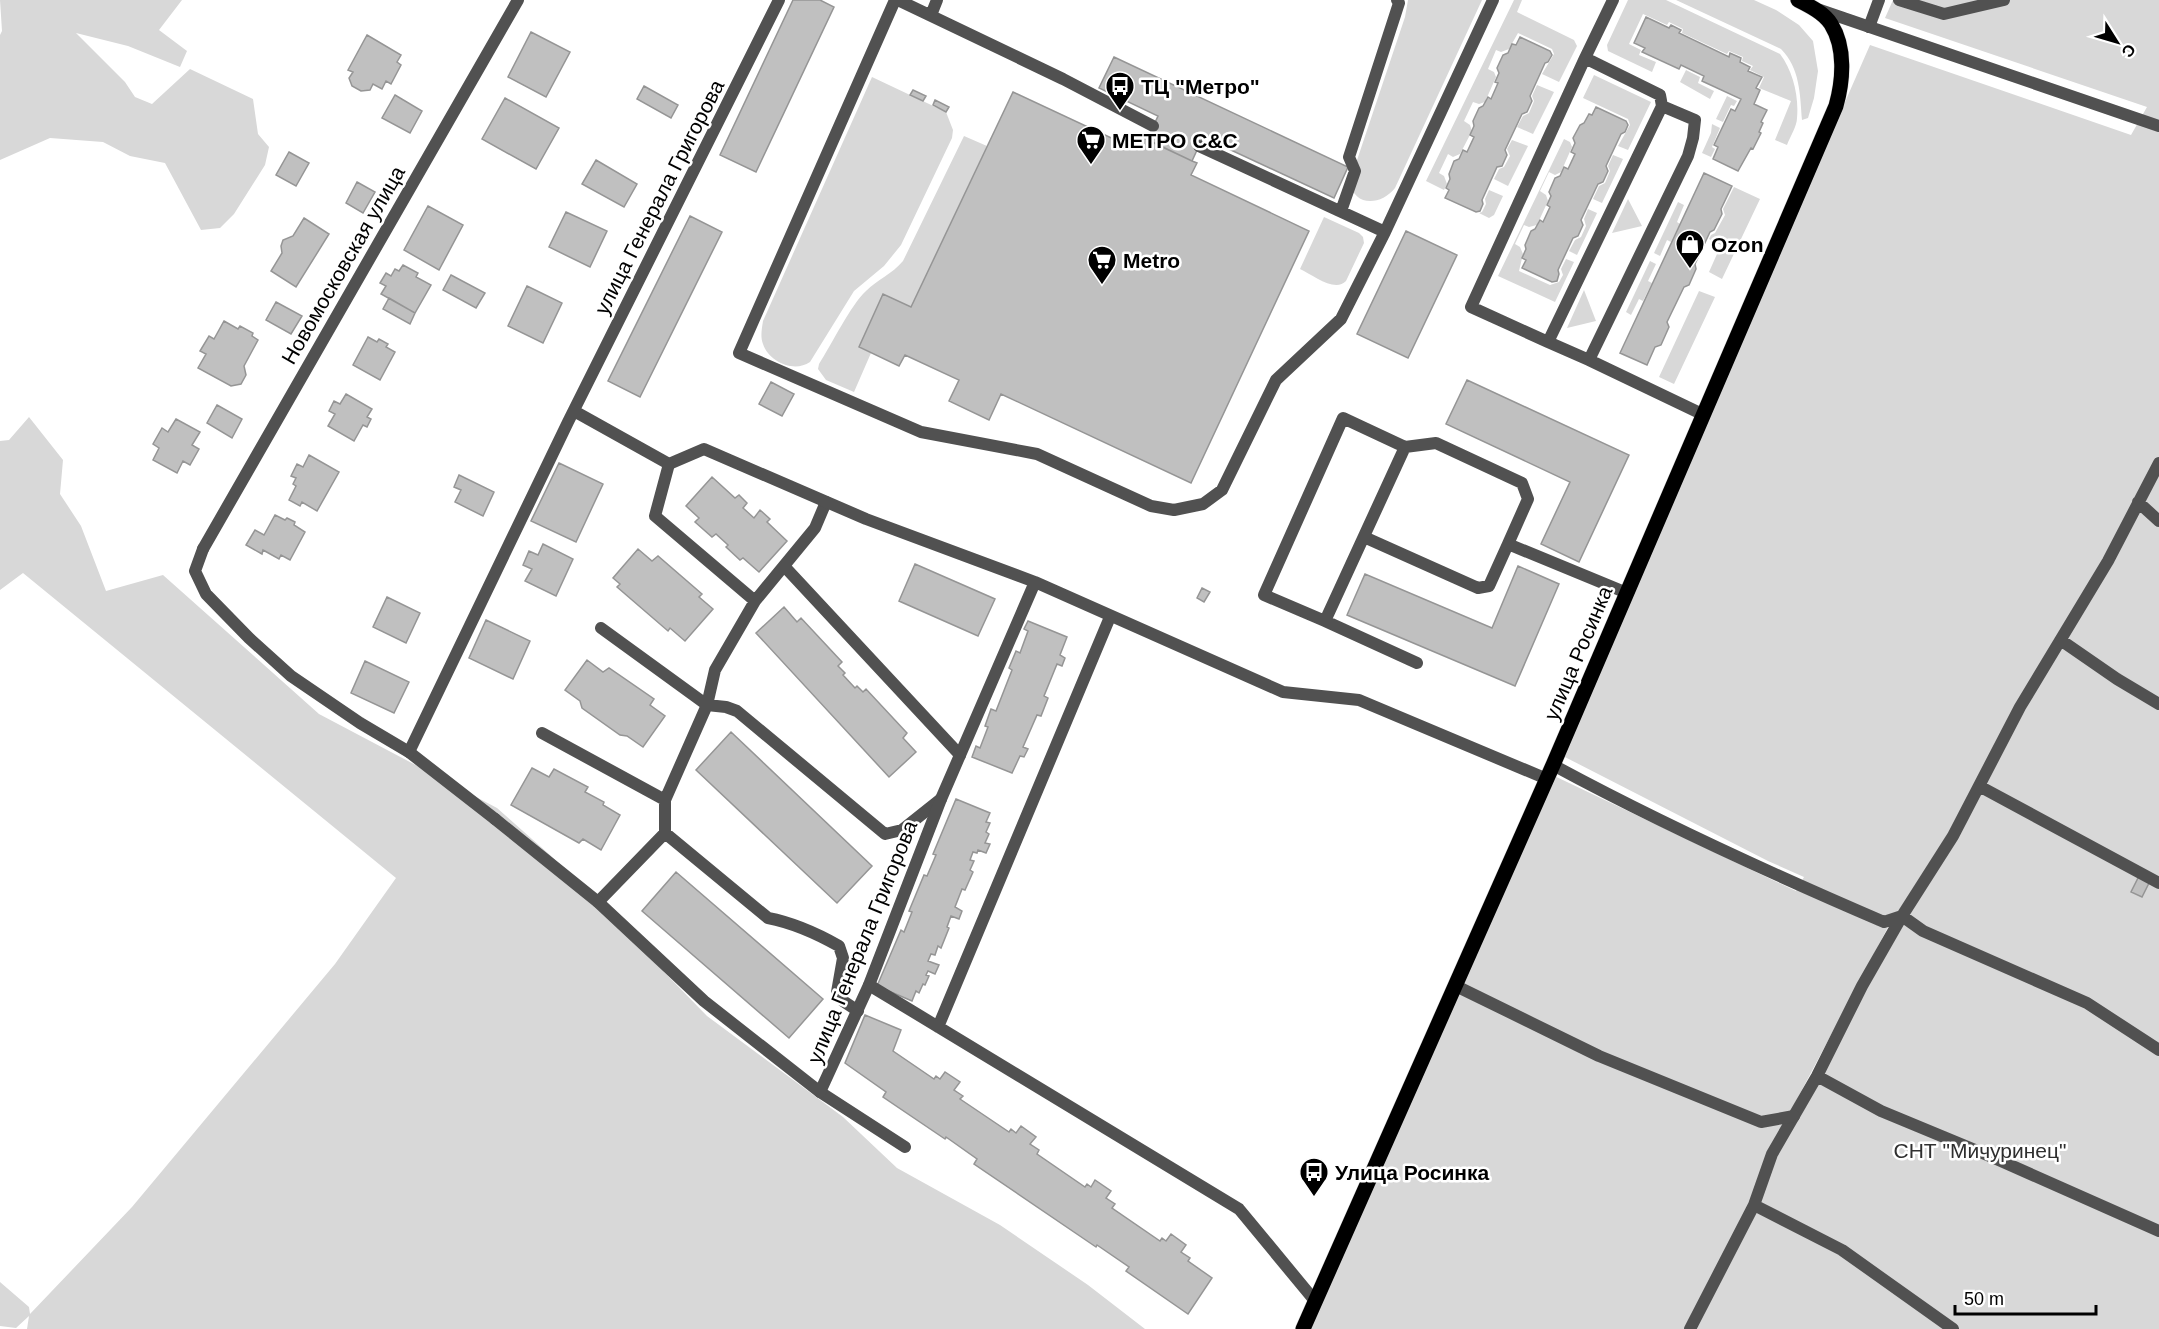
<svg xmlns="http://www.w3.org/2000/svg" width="2159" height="1329" font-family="Helvetica,sans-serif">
<rect width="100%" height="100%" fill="#fff"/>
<!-- green -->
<path fill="#d8d8d8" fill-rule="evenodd" d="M0,0H182L159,30L187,51L180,67L128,46L76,33L125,82L135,97L152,104L190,69L253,99L258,134L269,147L265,165L234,214L220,228L201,230L165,163L130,156L103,142L50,138L0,160V35L2,31Z
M1408,0H1482L1395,188C1381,206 1353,207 1350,181L1405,17Z
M1514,0H1522L1517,12L1574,40L1577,46L1559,82L1542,74L1554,54L1552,49L1518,33L1509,49L1501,52L1496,50L1488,69L1494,72L1496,77L1485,102L1479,104L1473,102L1464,121L1470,125L1472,131L1460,154L1453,157L1448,154L1439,173L1444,176L1447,184L1444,190L1426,181Z
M1628,0H1666L1780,54C1793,71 1799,96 1797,118C1797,126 1790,137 1787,145L1775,140L1791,101L1759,88L1764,77L1750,70L1753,66L1742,61L1743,57L1729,51L1727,54L1682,33L1683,29L1669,22L1667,25L1643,14L1629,44L1641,50L1639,55L1656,62L1652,72L1608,51L1607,45Z
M1676,0H1754L1776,10L1799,25L1813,41L1818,71L1814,98L1808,118L1802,120C1800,94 1800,68 1781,49Z
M1893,0H2159V1329H1306L1546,772L1796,891L1804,877L1768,861L1559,754L1870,45L2131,135L2147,107L1885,18ZM1974,793L1768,1154L1887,929Z
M1686,70L1700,77L1698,83L1714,91L1710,99L1680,82Z
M1594,75L1651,102L1628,150L1618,146L1630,125L1628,119L1583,98Z
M872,77L946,112L953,130L952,138L901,245L884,266L854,291L810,362C794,373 769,362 763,344C760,337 762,328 763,321Z
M1537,85L1554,92L1533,134L1517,127L1523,116L1529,113L1534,101L1532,96Z
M1727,96L1737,101L1734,106L1731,105L1723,122L1716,119Z
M1712,124L1720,128L1712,147L1715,149L1711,157L1702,153L1711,133Z
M964,136L987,146L911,307L883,295L859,347L871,353L854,392L826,380L818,369L819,364C832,344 850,306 866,291C877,280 892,274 903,261Z
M1564,139L1570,142L1572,147L1561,172L1555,175L1549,172L1540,191L1546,195L1548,201L1537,225L1529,227L1524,225L1515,244L1520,247L1523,254L1519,271L1550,285L1559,282L1563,275L1561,269L1566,259L1574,262L1555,302L1498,276Z
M1512,140L1528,146L1508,186L1494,179L1499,169L1504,167L1510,156L1507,149Z
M1613,155L1623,159L1602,203L1593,199L1599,186L1605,183L1610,171L1608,166Z
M1734,187L1760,199L1722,279L1709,272L1721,245L1709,239L1711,235L1715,233L1725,215L1723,209Z
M1489,190L1503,196L1494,215L1489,218L1479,213L1482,212L1486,204L1485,199Z
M1628,199L1642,226L1612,233Z
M1678,202L1684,205L1677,222L1680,224L1671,242L1667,240L1660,256L1654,253Z
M1588,209L1597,213L1577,255L1569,251L1575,240L1581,237L1586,226L1584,219Z
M1324,217L1359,233L1363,237L1364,243L1346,281C1335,293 1313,275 1300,269Z
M1650,261L1656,264L1648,281L1652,283L1643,301L1639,299L1631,315L1626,312Z
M1584,290L1596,321L1567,328Z
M1699,291L1715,297L1674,384L1659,377Z
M29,417L63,460L60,494L81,526L106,591L163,575L319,714L497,808L550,855L707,1016L843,1117L897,1168L1000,1225L1088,1285L1145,1329H27L29,1316L16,1328L0,1326V1282L29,1307L30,1314L132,1207L335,964L396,878L23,573L0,590V441L9,440Z"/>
<!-- building -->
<path fill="#c0c0c0" stroke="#959595" stroke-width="1.5" d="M793,0H820L834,7L756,172L720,155Z
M1646,17L1669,28L1671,25L1681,30L1679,33L1729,57L1730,53L1741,58L1740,62L1750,67L1748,71L1762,77L1756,88L1760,90L1754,104L1767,110L1761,122L1763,123L1759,132L1761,133L1753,149L1751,148L1738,171L1713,159L1718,147L1714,145L1731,109L1735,111L1741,99L1702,81L1704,76L1681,65L1679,69L1642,52L1645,48L1634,43Z
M531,32L570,52L546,97L508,77Z
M367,35L401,55L397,62L401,65L391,84L386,81L382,89L373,84L370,90L361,91L352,86L349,78L353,72L348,70Z
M1520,37L1550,51L1552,55L1548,62L1545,63L1530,96L1532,101L1527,112L1522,114L1505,150L1507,155L1502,166L1497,167L1482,200L1483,204L1480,211L1476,212L1445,198L1449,190L1446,188L1450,179L1449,174L1454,161L1459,159L1463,150L1467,152L1474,137L1470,135L1474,126L1473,121L1479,108L1483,106L1488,97L1491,99L1498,83L1495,82L1499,73L1497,68L1503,55L1508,53L1512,44L1516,45Z
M1114,57L1348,167L1334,198L1203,137L1192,161L1147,140L1158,116L1099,88Z
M644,86L678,105L671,118L637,99Z
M913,90L926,96L923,101L910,95Z
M1013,92L1137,150L1142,137L1192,161L1197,163L1191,175L1309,231L1191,483L1001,394L989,420L949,401L959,380L905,355L899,366L859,347L883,294L911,307Z
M395,95L422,111L410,133L382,118Z
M505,98L559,128L536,169L482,139Z
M935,100L949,107L946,112L933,105Z
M1596,107L1626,121L1628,125L1625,132L1621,134L1606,166L1608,171L1603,182L1598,184L1581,220L1583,225L1578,236L1573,238L1558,270L1559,274L1557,281L1552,282L1522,268L1526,260L1522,258L1526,249L1525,245L1531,231L1535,229L1540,220L1543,222L1550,207L1547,205L1551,196L1549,192L1555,178L1560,176L1564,167L1568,169L1575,154L1571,152L1575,143L1573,138L1580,125L1584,123L1589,114L1592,115Z
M289,152L309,163L296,186L276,175Z
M596,160L637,184L624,207L582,184Z
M1704,173L1732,186L1721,209L1722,214L1714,230L1710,232L1695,264L1696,269L1689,285L1684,287L1667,322L1669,327L1661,345L1655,347L1647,365L1620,353Z
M357,182L375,192L363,213L346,203Z
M428,206L463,225L439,270L404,250Z
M566,212L607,231L590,267L549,247Z
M690,216L722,232L640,397L608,381Z
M304,218L329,234L296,287L271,271L282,253L281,246L283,240L293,236Z
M1406,231L1457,255L1408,358L1357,334Z
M403,265L418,273L416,277L431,285L415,313L381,294L386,286L380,283L386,273L391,276L395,269L399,271Z
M451,275L485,293L476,308L443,290Z
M527,286L562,303L543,343L508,326Z
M389,298L415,313L410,324L383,309Z
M276,302L302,316L291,334L266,320Z
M224,321L238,329L240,326L253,333L252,336L258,340L244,366L246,375L241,384L231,386L198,368L206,354L200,351L209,336L214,339Z
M368,337L377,342L379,339L388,344L386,347L395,352L380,380L353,365Z
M1467,380L1629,455L1579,562L1541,544L1570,482L1446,424Z
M771,382L794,394L782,416L759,404Z
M346,394L372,409L367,417L371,419L367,427L363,425L354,441L328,426L335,414L329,411L334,401L340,404Z
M217,405L242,419L232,438L207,423Z
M176,419L200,432L192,445L199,449L190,465L183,461L177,473L153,460L159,448L153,444L162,428L168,432Z
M309,455L339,472L317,511L302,502L300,506L289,500L296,486L293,484L296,478L291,476L297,464L303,467Z
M559,463L603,484L576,542L531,521Z
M459,475L494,492L483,516L455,502L461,490L454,487Z
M712,477L735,498L739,495L747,503L743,508L754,518L760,510L770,519L767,522L787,541L759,572L743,558L740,560L726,547L728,545L716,534L712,537L695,522L699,518L686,506Z
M275,515L285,520L287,518L295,522L294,525L305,532L290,560L281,555L279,559L263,550L262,554L246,545L255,530L264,535Z
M543,544L573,559L556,596L525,581L532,569L523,565L529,551L538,555Z
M638,549L652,561L658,556L702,594L699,597L713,609L685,641L670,628L668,631L617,587L620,584L613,578Z
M915,564L995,599L978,636L899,601Z
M1518,566L1559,584L1515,686L1347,615L1365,574L1492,628Z
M1202,588L1210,592L1204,602L1197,598Z
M387,597L420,613L406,643L373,627Z
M784,607L797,622L801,618L842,662L838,666L845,673L843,675L855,688L857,686L863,692L866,689L907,733L903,738L916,752L889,777L756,633Z
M486,620L530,641L513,679L469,658Z
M1028,621L1067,637L1060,655L1065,658L1062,666L1057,664L1044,696L1048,698L1041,716L1037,715L1023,747L1028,749L1024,757L1020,756L1012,773L972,757L976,746L980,748L988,727L985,726L991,709L996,711L1012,670L1009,668L1016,651L1020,653L1028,631L1024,629Z
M587,660L603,672L609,668L654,699L650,705L665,716L643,747L627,736L620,735L582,708L580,701L565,690Z
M365,661L409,682L394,713L351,693Z
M731,732L872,866L837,903L696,770Z
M532,768L549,777L554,769L588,787L585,792L604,802L603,805L620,815L601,850L583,839L579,843L511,805Z
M956,799L990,813L986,822L990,823L986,832L989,834L985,843L990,844L986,853L978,850L977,853L973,852L970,860L974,861L970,870L973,872L965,890L962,889L955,907L962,911L959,919L951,916L947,927L949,928L941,948L938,946L935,955L931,954L928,961L939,965L935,974L928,971L926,975L929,976L925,985L923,984L919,993L916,991L912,1001L877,986L901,930L904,932L912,912L909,911L924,875L927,876L936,855L933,854Z
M676,872L823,999L789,1038L642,911Z
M2140,874L2151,879L2142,897L2131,892Z
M865,1015L901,1030L893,1051L934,1079L936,1076L940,1079L945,1072L960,1082L954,1090L963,1096L960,1099L1009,1132L1011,1129L1016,1133L1021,1126L1036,1137L1030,1144L1039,1150L1037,1154L1085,1187L1087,1184L1091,1187L1095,1180L1111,1191L1106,1198L1115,1204L1112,1208L1160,1241L1162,1238L1166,1241L1171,1234L1186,1245L1181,1252L1190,1258L1188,1261L1212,1278L1188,1314L1126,1271L1129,1267L1097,1245L1096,1247L974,1164L977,1159L946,1137L945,1139L883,1097L886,1092L845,1063Z"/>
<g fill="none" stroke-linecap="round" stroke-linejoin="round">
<!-- primary casing -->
<g stroke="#dbdbdb" stroke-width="16">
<path id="primary" d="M1303,1329L1553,765L1836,106C1843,81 1846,48 1831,24C1824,13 1810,6 1798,0"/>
</g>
<!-- service -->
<path stroke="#515151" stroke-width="12" d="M895,0L739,353L921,432L1037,454L1151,506L1174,510L1203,504L1222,490L1276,380L1341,319L1385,232L1493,0
M898,0L1063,79L1153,126
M1613,0L1585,58L1660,95L1662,106L1695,120L1693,138L1688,156L1589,360L1704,415
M1899,0L1944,14L2004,0
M931,15L937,0
M1869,27L1879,0
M1199,146L1385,232
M1341,211L1355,171L1349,157L1399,3L1397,0
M1548,342L1471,307L1585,58
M1589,360L1548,342L1662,106
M669,464L655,516L755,601
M2138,502L2159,521
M1364,537L1478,588L1489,586L1508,544L1627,593
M203,549L195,571L206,594L249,638L291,676L360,723L409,752L495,819
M784,566L960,755
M1325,621L1264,595L1343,418L1405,447
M601,628L707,705L715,670L755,601L815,528L826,502
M2062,641L2117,679L2159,704
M1417,663L1325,621L1405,447L1436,443L1522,483L1528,499L1508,544
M542,733L665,800
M1553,765C1660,823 1772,874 1884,922L1902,916L1923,931L2087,1003L2159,1050
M1979,786L2159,883
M665,833L768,918C794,923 816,933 839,946L843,958L837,992L843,1001L858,1011
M598,902L665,833V800L707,705L726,707L737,711L885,834L902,830L941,799
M869,985L1239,1209L1315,1301
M938,1027L1110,617
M1817,1076L1881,1111L1992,1157L2159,1231
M820,1092L905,1147
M1754,1205L1842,1250L1953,1329
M1690,1329L1754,1205L1772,1154L1817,1076L1862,986L1902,916L1953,836L2020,707L2108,561L2159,463"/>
<!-- minor -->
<path stroke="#515151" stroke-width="12" d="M1820,10L2159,126
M574,411L669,464L704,449L866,519L1035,582
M203,549L518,0
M409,752L568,422L779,0
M495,819L598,902L704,1001L820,1092L869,985L941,799L1035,582L1283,692L1359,700L1547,779
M1456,986L1599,1056L1761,1122L1794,1116"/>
<!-- primary -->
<use href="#primary" stroke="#000" stroke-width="15"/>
</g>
<!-- icons -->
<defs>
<g id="bus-pin" transform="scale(1.5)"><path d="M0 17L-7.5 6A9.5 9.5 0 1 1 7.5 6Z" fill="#000" stroke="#fff"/><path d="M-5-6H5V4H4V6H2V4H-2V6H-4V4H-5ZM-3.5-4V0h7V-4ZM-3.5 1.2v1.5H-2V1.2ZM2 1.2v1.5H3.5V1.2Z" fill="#fff"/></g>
<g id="supermarket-pin" transform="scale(1.5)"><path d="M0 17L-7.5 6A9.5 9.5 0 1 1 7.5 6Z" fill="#000" stroke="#fff"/><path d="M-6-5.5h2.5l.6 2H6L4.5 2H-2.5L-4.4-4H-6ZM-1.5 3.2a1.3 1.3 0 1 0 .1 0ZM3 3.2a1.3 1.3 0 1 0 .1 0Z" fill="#fff"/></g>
<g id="shop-pin" transform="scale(1.5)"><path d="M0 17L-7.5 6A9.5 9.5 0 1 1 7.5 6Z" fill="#000" stroke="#fff"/><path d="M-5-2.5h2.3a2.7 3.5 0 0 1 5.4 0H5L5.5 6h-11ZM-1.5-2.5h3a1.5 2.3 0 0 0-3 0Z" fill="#fff"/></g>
</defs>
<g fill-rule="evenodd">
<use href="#bus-pin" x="1120" y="86"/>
<use href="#supermarket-pin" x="1091" y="140"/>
<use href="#shop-pin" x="1690" y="244"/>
<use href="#supermarket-pin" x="1102" y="260"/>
<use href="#bus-pin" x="1314" y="1172"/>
</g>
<g text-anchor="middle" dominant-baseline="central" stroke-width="5" stroke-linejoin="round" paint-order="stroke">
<!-- poi labels -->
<g font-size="21" font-weight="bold" fill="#000" stroke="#fff" text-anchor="start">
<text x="1141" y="86">ТЦ "Метро"</text>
<text x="1112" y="140">МЕТРО С&amp;С</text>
<text x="1711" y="244">Ozon</text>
<text x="1123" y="260">Metro</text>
<text x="1335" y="1172">Улица Росинка</text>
</g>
<!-- street labels -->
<g font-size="21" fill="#000" stroke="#fff">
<text transform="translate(659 197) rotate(-63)">улица Генерала Григорова</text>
<text transform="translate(343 265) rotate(-60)">Новомосковская улица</text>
<text transform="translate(1578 653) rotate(-67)">улица Росинка</text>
<text transform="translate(862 942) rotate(-68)">улица Генерала Григорова</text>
</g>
<!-- park labels -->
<g font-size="21" fill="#2f2f2f" stroke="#fff">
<text x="1980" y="1150">СНТ "Мичуринец"</text>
</g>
</g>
<!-- north arrow -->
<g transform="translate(2117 42) rotate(127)" stroke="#ffffff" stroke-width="4.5" paint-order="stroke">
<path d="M0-4.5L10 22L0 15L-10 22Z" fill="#000000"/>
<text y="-9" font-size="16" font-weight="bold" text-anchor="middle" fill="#000000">С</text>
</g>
<!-- scale -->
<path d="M1955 1305v9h141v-9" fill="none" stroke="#000000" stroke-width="3"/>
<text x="1964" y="1305" font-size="18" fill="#000000" stroke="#ffffff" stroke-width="4.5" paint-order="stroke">50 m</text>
</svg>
